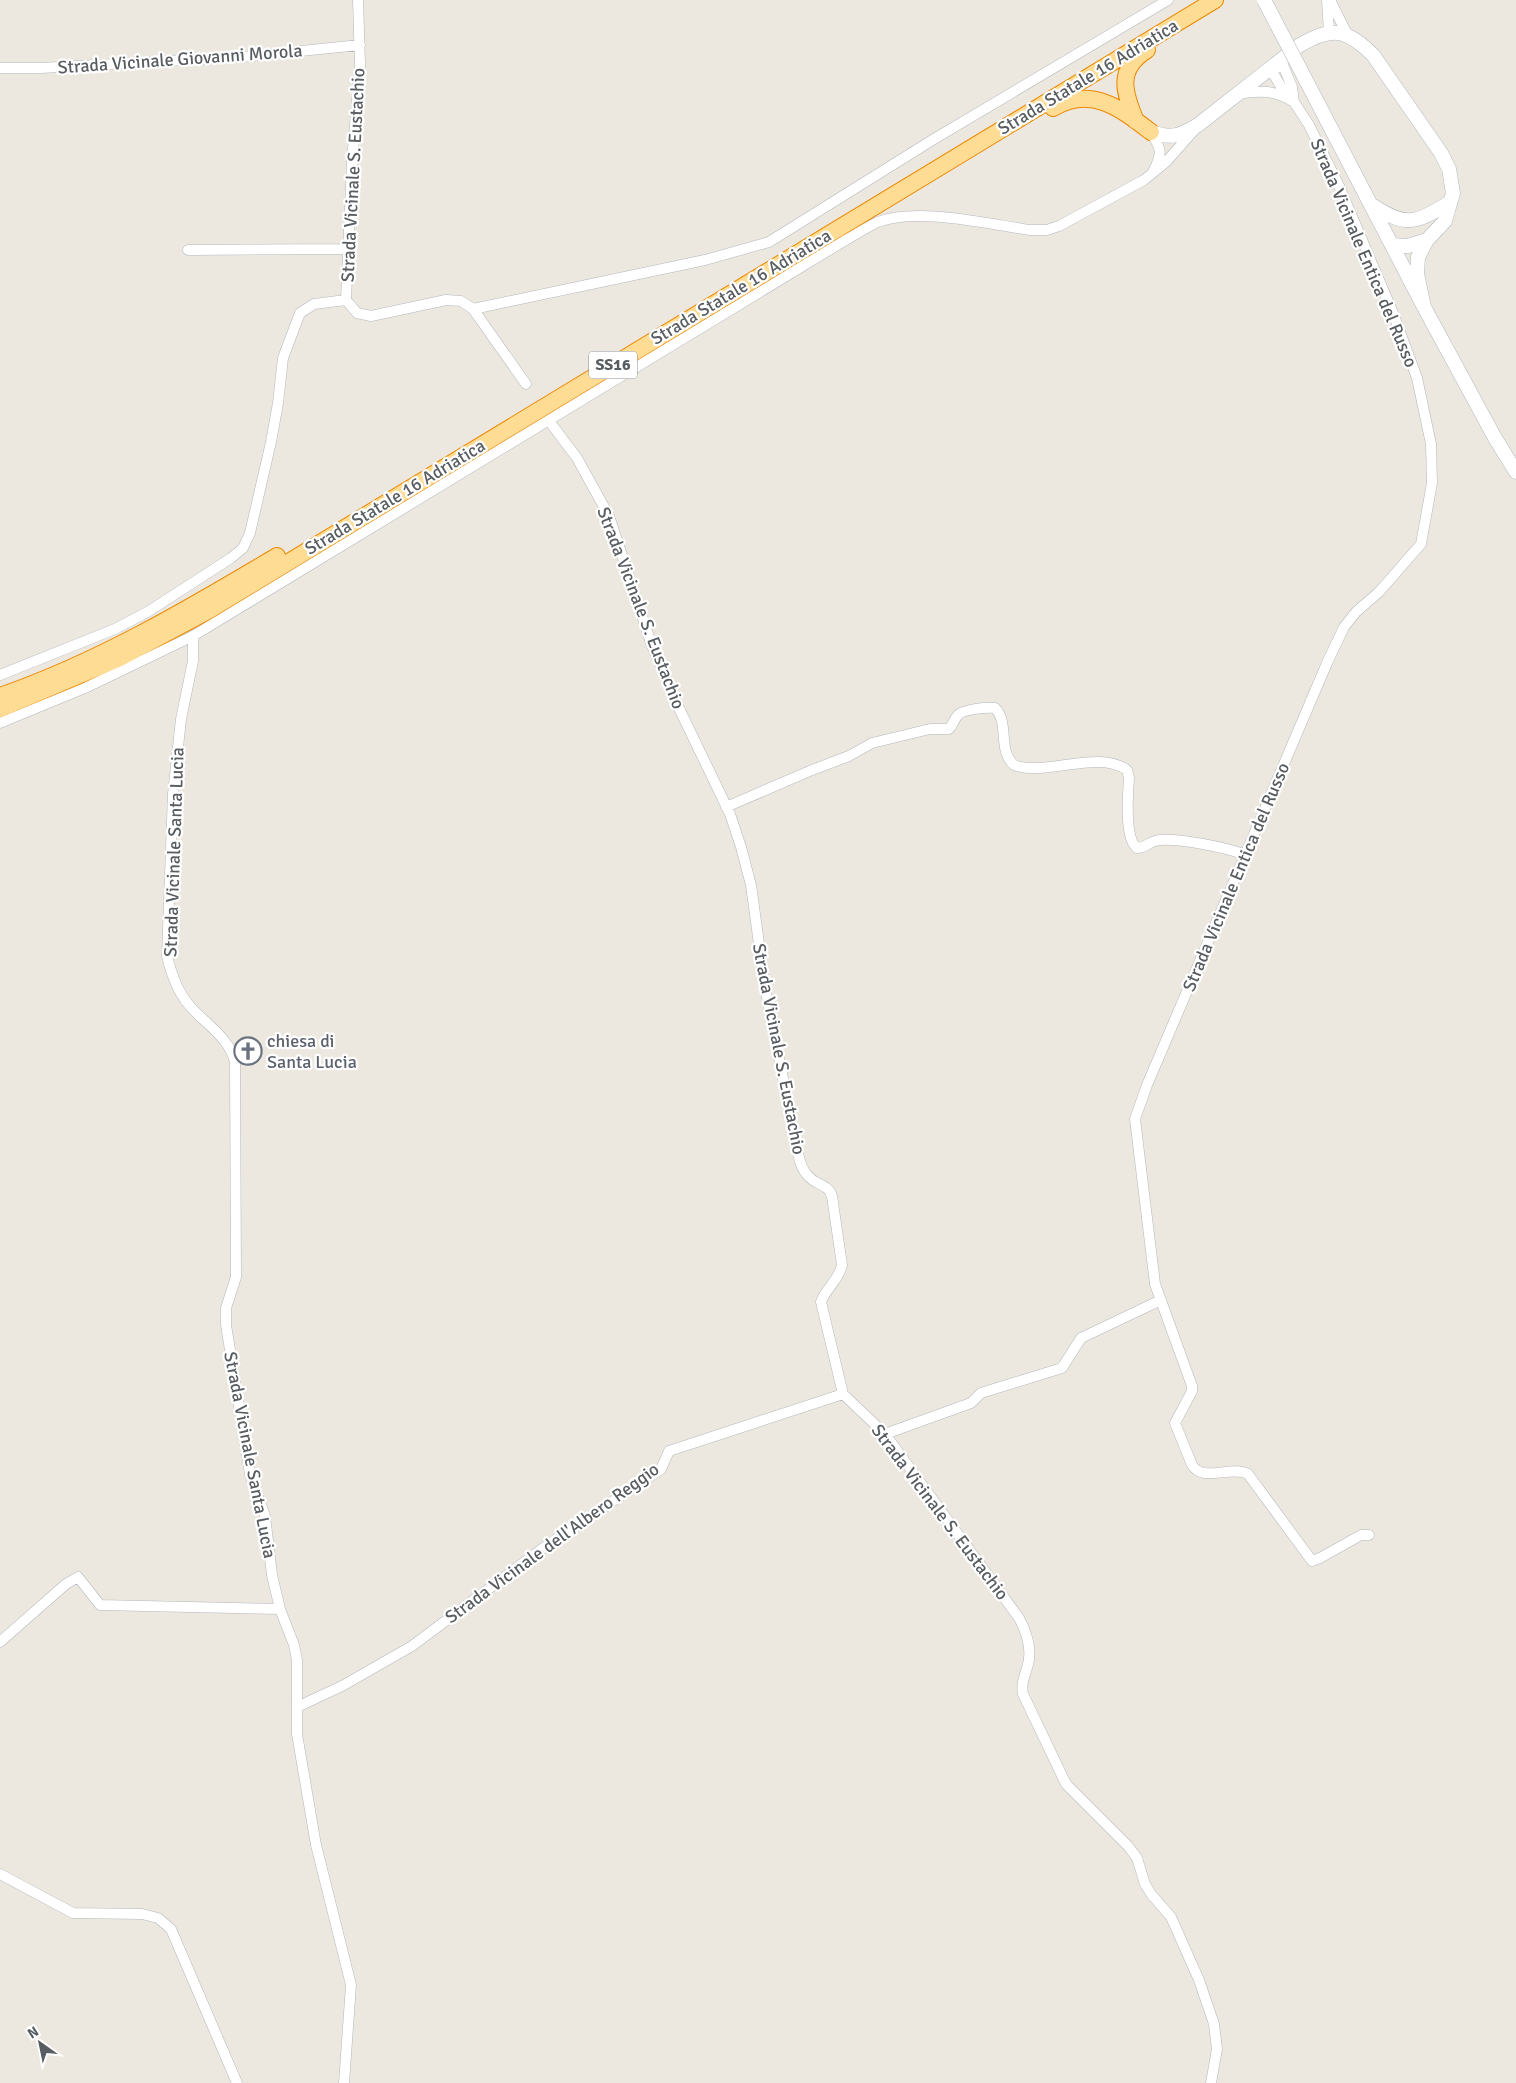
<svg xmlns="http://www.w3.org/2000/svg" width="1516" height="2083" font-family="Signika,sans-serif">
<rect width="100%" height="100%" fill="#ece8df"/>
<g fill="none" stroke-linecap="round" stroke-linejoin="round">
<!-- minor casing -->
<g stroke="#b3b7bb" stroke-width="11">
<path id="minor" d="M358,0L360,64L352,162L346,300L357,313L371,316L446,300L461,301L473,309L526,384
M1327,0L1329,32
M1330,0L1347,34
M1281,60L1292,87L1294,102L1309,125L1339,186L1393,313L1417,378L1431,444L1432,483L1421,544L1379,592L1356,612L1344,627L1327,663L1147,1085L1135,1119L1155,1284L1192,1386V1391L1175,1423L1192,1465C1203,1483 1231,1465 1248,1474L1312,1561L1320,1558L1361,1535H1369
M1278,65L1273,73L1287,97
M0,68H41L242,57L360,45
M1238,94C1260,90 1275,90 1294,102
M1151,132C1161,149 1163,152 1154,170
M188,250L348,249
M473,309L705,260L769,242L934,139L1168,0
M549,421L577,458L609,516L651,643L677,704L730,814L741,847L751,885L765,988L798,1154C800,1162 802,1170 808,1176C816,1185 828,1184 832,1196L842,1265C839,1280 826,1288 821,1302L843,1394L885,1434L1019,1618C1027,1633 1033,1651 1027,1668C1024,1678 1021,1684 1023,1694L1066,1784L1128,1846L1137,1858L1145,1884L1151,1894L1171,1917L1199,1980L1214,2024L1217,2049L1211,2083
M193,636V661L181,719L173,794L167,956C171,973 178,992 189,1005C205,1024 229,1037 235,1062L236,1277L226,1308V1325L250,1474L265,1516L272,1575L280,1609L294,1645L297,1660V1734L316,1845L351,1985L344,2083
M0,675L115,629L149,611L231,558L243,548L250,533L271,442L278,403L283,358L300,313L314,304L346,300
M0,723L85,688L193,636L844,241C855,235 867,227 878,222C916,207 989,224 1030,230H1047L1059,226L1144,180L1166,162L1196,128
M726,807L812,770L849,756L872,743L930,729H949C953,725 954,719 958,715C963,709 988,707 995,708C1010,723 997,750 1014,765C1046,777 1098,749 1127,770L1129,778C1128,794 1124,838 1137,848C1145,848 1148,843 1155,841C1172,836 1228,848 1246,855
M885,1434L971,1403L981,1393L1062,1368L1081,1338L1161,1300
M0,1642L66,1584L78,1577L100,1605L280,1609
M297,1707L342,1686L412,1646L546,1546L661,1469L669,1451L843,1394
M0,1874L73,1913L142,1914L158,1918L171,1929L237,2083"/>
</g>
<!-- secondary casing -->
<g stroke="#b3b8bd" stroke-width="15">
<path id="secondary" d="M1310,88L1424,307L1495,438L1516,472
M1151,132C1172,139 1179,136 1198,125L1300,45C1333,26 1346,29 1373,55L1441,153L1449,169L1453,193L1445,221L1427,240L1418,257L1417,274L1424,307
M1372,205C1407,228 1415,223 1449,203
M1392,245L1408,246L1427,240"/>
</g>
<!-- trunk casing -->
<g stroke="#ec8700" stroke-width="18">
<path id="trunk" d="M1053,108C1092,85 1121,109 1151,132
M1136,121C1124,93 1116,69 1147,50
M0,696C98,662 188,609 277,556
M0,709L118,659L208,611L1215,0"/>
</g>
<!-- minor -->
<use href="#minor" stroke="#fff" stroke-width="10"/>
<!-- secondary -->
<use href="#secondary" stroke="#fff" stroke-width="14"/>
<!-- trunk -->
<use href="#trunk" stroke="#ffdc93" stroke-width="16"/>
<!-- secondary-bridge casing -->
<g stroke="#b3b8bd" stroke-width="15" stroke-linecap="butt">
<path id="secondary-bridge" d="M1264,0L1310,88"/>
</g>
<!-- secondary-bridge -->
<use href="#secondary-bridge" stroke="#fff" stroke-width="14"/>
</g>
<!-- icons -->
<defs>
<g id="church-ring" transform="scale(1.4375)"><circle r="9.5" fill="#fff" stroke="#6b7280" stroke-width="1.5"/><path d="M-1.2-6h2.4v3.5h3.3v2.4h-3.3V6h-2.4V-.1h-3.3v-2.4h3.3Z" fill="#6b7280"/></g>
</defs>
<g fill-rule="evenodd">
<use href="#church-ring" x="248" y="1051"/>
</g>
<g text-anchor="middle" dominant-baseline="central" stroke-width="4.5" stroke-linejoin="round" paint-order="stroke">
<!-- shield labels -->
<rect fill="#fff" stroke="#8a8e90" stroke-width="1" x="589" y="351.5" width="48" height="27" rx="4"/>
<g font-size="16" font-weight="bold" fill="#585d61">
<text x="613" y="365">SS16</text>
</g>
<!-- street labels -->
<g font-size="18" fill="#585d61" stroke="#fff">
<text transform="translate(180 59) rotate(-4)">Strada Vicinale Giovanni Morola</text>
<text transform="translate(1088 77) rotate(-31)">Strada Statale 16 Adriatica</text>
<text transform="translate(353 175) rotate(-87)">Strada Vicinale S. Eustachio</text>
<text transform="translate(1364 253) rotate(67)">Strada Vicinale Entica del Russo</text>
<text transform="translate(741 287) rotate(-31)">Strada Statale 16 Adriatica</text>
<text transform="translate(395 497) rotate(-31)">Strada Statale 16 Adriatica</text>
<text transform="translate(641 608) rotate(69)">Strada Vicinale S. Eustachio</text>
<text transform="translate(174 852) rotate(-88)">Strada Vicinale Santa Lucia</text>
<text transform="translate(1236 877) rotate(-67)">Strada Vicinale Entica del Russo</text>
<text transform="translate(779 1049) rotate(79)">Strada Vicinale S. Eustachio</text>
<text transform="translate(250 1455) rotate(79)">Strada Vicinale Santa Lucia</text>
<text transform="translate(940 1512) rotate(53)">Strada Vicinale S. Eustachio</text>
<text transform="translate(552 1543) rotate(-36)">Strada Vicinale dell'Albero Reggio</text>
</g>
<!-- worship labels -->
<g font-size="18" fill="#5b616d" stroke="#fff" text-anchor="start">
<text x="267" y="1041">chiesa di<tspan x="267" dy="21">Santa Lucia</tspan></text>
</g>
</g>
<!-- north arrow -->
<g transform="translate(40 2043) rotate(327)" stroke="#ffffff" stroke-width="4" paint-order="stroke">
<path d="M0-4L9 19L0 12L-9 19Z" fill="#585d61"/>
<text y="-8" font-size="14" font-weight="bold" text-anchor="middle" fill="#585d61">N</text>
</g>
</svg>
